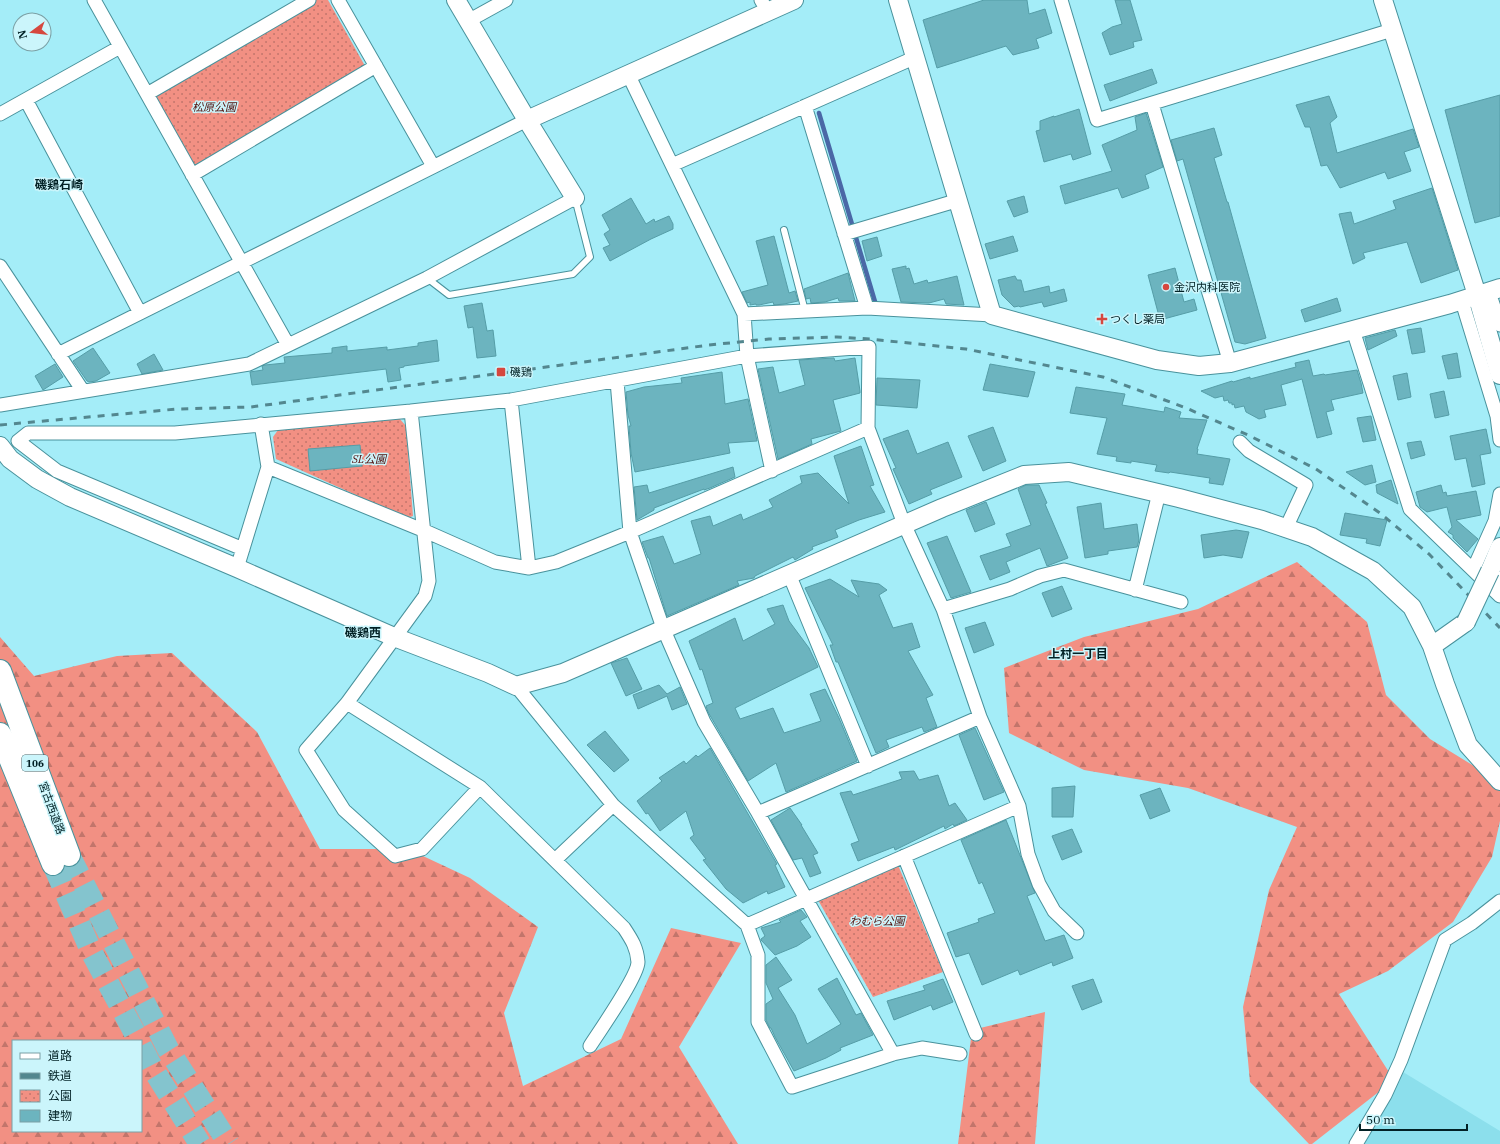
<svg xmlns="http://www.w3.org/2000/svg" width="1500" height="1144" font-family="'IBM Plex Serif','Noto Sans JP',serif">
<defs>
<pattern id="forest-firs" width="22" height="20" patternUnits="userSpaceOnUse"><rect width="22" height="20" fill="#f29083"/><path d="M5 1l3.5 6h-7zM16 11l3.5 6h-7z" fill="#c2756b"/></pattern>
<pattern id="park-dots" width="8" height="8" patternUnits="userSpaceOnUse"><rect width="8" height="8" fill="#f29083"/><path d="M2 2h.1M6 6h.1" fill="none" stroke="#c2756b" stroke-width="1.8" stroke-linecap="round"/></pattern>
</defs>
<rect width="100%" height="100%" fill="#a4edf8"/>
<!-- built -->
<path fill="#8cdfec" d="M1403,1072L1500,1131V1144H1362Z"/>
<!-- forest -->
<path fill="url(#forest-firs)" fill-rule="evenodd" d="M1297,562L1367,622L1386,695L1430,739L1500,782V821L1492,857L1453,922L1388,971L1339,994L1394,1080L1312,1144H1309L1250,1082L1243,1007L1269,890L1297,827L1188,788L1084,770L1009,733L1004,668L1084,637L1198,609Z
M0,637L34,676L117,656L172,653L257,732L320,849H408L470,878L538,927L504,1013L523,1086L621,1039L671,928L741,943L679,1047L738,1144H0ZM13,1041H141V1131H13Z
M1045,1012L1035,1144H958L972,1030Z"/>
<!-- park -->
<path fill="url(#park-dots)" d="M316,0H328L365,66L194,166L153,95Z
M399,418L406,426L413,516L407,518L276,459L273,437L278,430Z
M898,865L943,972L873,997L818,900Z"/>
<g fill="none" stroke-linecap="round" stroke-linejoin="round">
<!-- stream -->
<path stroke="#4a68a6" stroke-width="4.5" d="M819,113L876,305"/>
</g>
<!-- building -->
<path fill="#6cb4bf" stroke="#559da7" d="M984,0H1027L1029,14L1045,9L1052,33L1036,39L1039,48L1013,55L1006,46L937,68L923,20Z
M1115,0H1130L1142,40L1133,42L1134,47L1110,55L1102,33L1112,27L1122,24Z
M1152,69L1157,83L1110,101L1104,85Z
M1500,95V216L1475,223L1445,110Z
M1329,96L1337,117L1330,123L1337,153L1413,129L1419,147L1404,152L1411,171L1388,179L1385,172L1340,188L1327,165L1321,166L1310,127H1305L1296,105Z
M1079,109L1091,154L1073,160L1071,154L1044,162L1036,131L1040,130V121L1054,116V117Z
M1146,113L1163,167L1145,175L1149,188L1122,198L1118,188L1065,204L1060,186L1112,171L1102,145L1137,130L1135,117Z
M1214,128L1222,155L1214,158L1227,202H1228L1266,338L1245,344L1235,342L1183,159L1177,161L1171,140Z
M1432,188L1458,270L1421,283L1407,242L1363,253L1365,258L1353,264L1339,214L1351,212L1354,224L1396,209L1393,201Z
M1024,196L1028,212L1014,217L1007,201Z
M631,198L646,224L654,219L655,222L669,216L673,224V229L651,239L610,261L603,248L610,245L604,234L610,230L602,215Z
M774,236L789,293L795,291L798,301L784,304L774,305L773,302L759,305H756V304L750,305V302L747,303L742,292L768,285L756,241Z
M1013,236L1018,251L990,259L985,244Z
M877,237L882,256L867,261L862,241Z
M906,266V269L909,268L914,284L927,280L928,283L957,276L964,305L946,304L944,299L929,303L901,302L892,269Z
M1175,268L1184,302L1194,299L1197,310L1160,320L1148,275Z
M848,273L855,301H839L838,298L825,302L811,303L810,298L806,299L804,289Z
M1015,276L1017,280H1021L1024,292L1049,286L1050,293L1064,289L1067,301L1044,307L1042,302L1020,307L1019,306L1014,307L1002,295L998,280Z
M1337,298L1341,311L1305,322L1301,310Z
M482,303L487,331L493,330L496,356L477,358L473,327L468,328L464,306Z
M1421,328L1425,352L1412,354L1407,330Z
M1395,330L1397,336L1368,350L1365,338Z
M437,340L439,361L404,366V367L399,368L401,380L388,382L386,369L252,385L250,372L263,370L262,366L265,365L285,363L284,357L332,353V348L347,346V351L387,347V350L418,346V343Z
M93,348L110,373L96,381L89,382L87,381L73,361Z
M1457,353L1461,377L1448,379L1442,356Z
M154,354L163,370L142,374L137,364Z
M834,358L835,361L855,358L860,391V393L833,400L841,431L811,439L812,444L778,459L758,369L773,367L779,393L805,385L799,360Z
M1309,360L1313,376L1324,374L1325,375L1357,370L1361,383L1363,393L1331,400L1334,410L1326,412L1332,434L1317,438L1302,379L1281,385L1286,405L1264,410L1266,417L1259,419L1246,412L1244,406L1235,408L1234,404L1232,405V403H1229L1228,400L1224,401L1223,396L1215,398L1201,391L1232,381L1233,382L1250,377V379L1296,367L1295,363Z
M55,364L63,377L43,390L35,376Z
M990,364L1035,372L1028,397L983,390Z
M722,372L725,404L748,399L757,441L728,443L730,453L635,472L631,453L629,426H631L628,415L626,392L644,387L682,383L681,378Z
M1407,373L1411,397L1398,400L1393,376Z
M877,378L920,380L917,408L876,405Z
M1076,387L1125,394L1122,405L1164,412L1165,407L1181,412L1179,418L1207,420L1197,449H1198L1197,454L1230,459L1223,485L1209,483L1210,478L1170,472L1169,473L1155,471L1157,465L1131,461V463L1116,461L1117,457L1097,454L1107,418L1070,413Z
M1444,391L1449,415L1435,418L1430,394Z
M1371,416L1376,440L1363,442L1357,418Z
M993,427L1006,461L983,471L968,436Z
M1486,429L1491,453L1480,455L1485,484L1472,487L1466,458L1455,460L1450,436Z
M908,430L917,454L948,442L962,477L930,490L932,494L909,504L893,469L896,468L883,439Z
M1421,441L1425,455L1411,459L1407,443Z
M360,445L362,466L310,471L308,449Z
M861,446L874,485L870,486L885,512L859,520L835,530L838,537L812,547L813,549L795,560L793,557L755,576L754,578L737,581L739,585L667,616L649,558H648L642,542L663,536L674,564L701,554L691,521L710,516L713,526L741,514L743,520L773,507L769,500L802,483L800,476L818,473L849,504L834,456Z
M1372,465L1376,482L1365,485L1346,472Z
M733,467L735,477L710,488L704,490V489L654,508V510L637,520L634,487L647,485L649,493Z
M1391,480L1398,504L1377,493L1376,485Z
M1026,485H1039L1047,503L1045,504L1068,558L1047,566L1040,548L1006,562L1010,572L990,580L980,556L1011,546L1006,534L1031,525L1018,489Z
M1441,485L1443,493L1446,492L1447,496L1476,491L1481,515L1456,520L1478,539L1467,552L1453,538V535L1448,532L1452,527L1447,507L1427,512L1420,507L1416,492Z
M986,502L995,524L975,532L966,510Z
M1101,503L1104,529L1137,524L1139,540L1137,547L1108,551V554L1085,558L1077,507Z
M1345,513L1387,520L1380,546L1366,543L1367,539L1340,535Z
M1236,530L1249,532L1242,558L1223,555L1204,558L1201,535Z
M947,536L971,592L951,598L927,543Z
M830,579L859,597L851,580L879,584L887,590L879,595L893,628L912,623L920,647L908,651L933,695L926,698L937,727L924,732L922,727L886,740L889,747L876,753L838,662H836L830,645H833L805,588Z
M1062,586L1072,609L1052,617L1042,593Z
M783,605L789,621L809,648L818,667L735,708L740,719L773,708L784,733L821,721L810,694L825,689L839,718L857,761L786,792L776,763L748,781L708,712L706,706L713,703L702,669L700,670L689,641L735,618L743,641L775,624L767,609Z
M985,622L994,645L974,653L965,628Z
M627,658L642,689L626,696L611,663Z
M659,685L667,694L680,687L687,704L672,710L667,696L638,709L633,695Z
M975,728L1004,792L984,800L959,735Z
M605,731L629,760L614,772L587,745Z
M710,748L777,864L775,865L785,887L768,894L767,891L743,903L726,889L703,860L706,859L690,838L694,835L686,811L660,831L648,813L646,814L637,801L662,781L659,778L684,761L686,764L696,755L698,757Z
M914,771L919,780L938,775L949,806L955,803L967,820L954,826L953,824L945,829L944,826L895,850L894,847L858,861L851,844L859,841L840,793L851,791L853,795L902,779L899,772Z
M1075,786L1073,817H1052V788Z
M1160,788L1170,811L1150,819L1140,795Z
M790,808L802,825H801L818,853L813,855L821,873L810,877L802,858L793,860L771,820Z
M1006,820L1035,893L1027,896L1045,941L1064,935L1073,958L1053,966L1052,962L1020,975L1018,970L982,985L969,953L956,957L947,933L979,922L978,919L995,913L982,882L979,884L961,840Z
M1072,829L1082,852L1062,860L1052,836Z
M801,910L807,917L800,921L811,937L797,946L775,955L761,940V939L765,936L761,928L781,922L779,920Z
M776,957L792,980L778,988L795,1015L807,1044L841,1024L818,989L837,978L856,1015L861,1013L873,1035L840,1048L841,1050L826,1058L794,1071L775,1037L771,1028H770L766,1020V1004L773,999L766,983V965Z
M943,979L953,1002L933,1010L931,1005L894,1020L887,1001L925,990L923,986Z
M1093,979L1102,1002L1082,1010L1072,986Z"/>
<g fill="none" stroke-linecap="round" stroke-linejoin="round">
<!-- highway-tunnel -->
<path stroke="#84c4ce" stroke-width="22" stroke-dasharray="22 11" stroke-linecap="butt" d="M69,855L168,1049L229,1144
M53,864L92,953L139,1041
M141,1046L153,1069L200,1144"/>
<!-- lane casing -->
<g stroke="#49929c" stroke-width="8">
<path id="lane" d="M784,230L805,311
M427,278L449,295L573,274L590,257L575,198"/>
</g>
<!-- street casing -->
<g stroke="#49929c" stroke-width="15">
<path id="street" d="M94,0L288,345
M338,0L433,166
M761,0L768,12
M1061,0L1097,120L1392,30
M468,21L506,0
M628,74L744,314L747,356L772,471
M147,94L309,0
M26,100L140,313
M1152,104L1230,363
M805,106L867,308
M0,114L120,47
M672,165L916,57
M192,175L376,66
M844,234L959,200
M0,266L83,391
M1492,301L1500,325
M1464,308L1497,416L1500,440
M744,314L867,308L992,315
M1353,330L1410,509L1500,596
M58,354L527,120
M617,381L630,532L663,628L704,722L758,813L893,1054
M511,400L529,568
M0,405L249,364L427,278L575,198
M411,411L429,581L425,596L347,703L306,750L344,810L395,856L422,849L480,787
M1240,442L1249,451L1306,485L1286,528
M268,467L425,531L495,562L529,568L556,562L630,532L868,428
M243,549L57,471L18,441L28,433H175L411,411L511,400L747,356L869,347L868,428L904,524L943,609L980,717L1019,806L1028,854L1039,884L1054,911L1077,933
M237,568L268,467L261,424
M1473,570L1495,521L1500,494
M789,574L868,766
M1135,590L1159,493
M1494,590L1500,578
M943,609L1010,589L1040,576L1064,570L1181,602
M516,686L613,805L747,925L758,955V1022L792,1087L893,1054L922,1048L960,1054
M347,703L480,787L624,928C632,940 637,948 638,962C638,976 599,1032 590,1046
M758,813L980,717
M904,856L976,1034
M555,860L613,805
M747,925L1019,806
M1356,1144L1385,1095L1401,1060L1445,940L1472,923L1500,901"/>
</g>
<!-- secondary casing -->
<g stroke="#49929c" stroke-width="20">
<path id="secondary" d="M456,0L527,120L575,198
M898,0L992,315L1157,360L1199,366L1230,363L1450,304L1500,288
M1383,0L1477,295L1500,375
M527,120L794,0
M0,446L10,459L37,479L70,497L237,568L394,637L488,673L516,686L563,673L942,508L1024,475L1069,472L1179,498L1262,520L1312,537L1373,571L1412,607L1432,646L1445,684L1468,745L1500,781
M1490,571L1500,547
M1432,646L1466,622"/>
</g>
<!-- highway casing -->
<g stroke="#49929c" stroke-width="24">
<path id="highway" d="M0,671L69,855
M0,734L53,864"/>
</g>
<!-- lane -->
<use href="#lane" stroke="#fff" stroke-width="6"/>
<!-- street -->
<use href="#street" stroke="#fff" stroke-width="13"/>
<!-- secondary -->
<use href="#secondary" stroke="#fff" stroke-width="18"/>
<!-- highway -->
<use href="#highway" stroke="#fff" stroke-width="22"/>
<!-- rail -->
<path stroke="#53878f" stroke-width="3" stroke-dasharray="7 7" stroke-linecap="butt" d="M0,425L177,409L251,407L709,345L769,339L837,337L870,339L966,349L1103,377L1186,408L1248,435L1316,469L1380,513L1429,554L1500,628"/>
<!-- secondary-bridge casing -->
<g stroke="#49929c" stroke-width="20" stroke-linecap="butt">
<path id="secondary-bridge" d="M1466,622L1490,571"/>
</g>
<!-- secondary-bridge -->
<use href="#secondary-bridge" stroke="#fff" stroke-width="18"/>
</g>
<!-- markers -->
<g fill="#d6473e" stroke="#cbf5fb" stroke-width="1.5">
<circle cx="1166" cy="287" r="4"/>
<path d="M1100 313h4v4h4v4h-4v4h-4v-4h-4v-4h4z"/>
<rect x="496" y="367" width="10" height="10" rx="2"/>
</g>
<g text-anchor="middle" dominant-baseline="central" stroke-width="3" stroke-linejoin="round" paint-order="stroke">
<!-- shield labels -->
<rect fill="#cbf5fb" stroke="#3e6165" stroke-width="1" x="22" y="755" width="26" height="16" rx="3"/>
<g font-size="10" font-weight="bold" fill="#022125">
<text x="35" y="763">106</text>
</g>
<!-- park labels -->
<g font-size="11" font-style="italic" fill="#510e0b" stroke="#cbf5fb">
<text x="214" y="107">松原公園</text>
<text x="369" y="459">SL公園</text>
<text x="877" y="921">わむら公園</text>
</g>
<!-- poi labels -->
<g font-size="11" fill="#022125" stroke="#cbf5fb" text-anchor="start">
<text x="1174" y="287">金沢内科医院</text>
<text x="1110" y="319">つくし薬局</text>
<text x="510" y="372">磯鶏</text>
</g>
<!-- street labels -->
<g font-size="11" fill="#022125" stroke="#cbf5fb">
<text transform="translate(52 808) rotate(70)">宮古西道路</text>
</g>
<!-- neighbourhood labels -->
<g font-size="12" font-weight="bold" fill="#022125" stroke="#cbf5fb">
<text x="59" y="184">磯鶏石崎</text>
<text x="363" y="632">磯鶏西</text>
<text x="1078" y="653">上村一丁目</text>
</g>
</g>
<!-- legend -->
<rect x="12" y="1040" width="130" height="92" fill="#cbf5fb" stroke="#7ba0a5"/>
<rect x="20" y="1053" width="20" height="6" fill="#ffffff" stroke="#7ba0a5"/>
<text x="48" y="1060" font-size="12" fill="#022125">道路</text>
<rect x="20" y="1073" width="20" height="6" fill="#53878f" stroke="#7ba0a5"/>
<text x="48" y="1080" font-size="12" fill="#022125">鉄道</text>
<rect x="20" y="1090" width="20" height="12" fill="url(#park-dots)" stroke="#7ba0a5"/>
<text x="48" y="1100" font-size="12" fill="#022125">公園</text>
<rect x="20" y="1110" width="20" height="12" fill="#6cb4bf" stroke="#7ba0a5"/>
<text x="48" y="1120" font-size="12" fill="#022125">建物</text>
<!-- north arrow -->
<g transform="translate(32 32) rotate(255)"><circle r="19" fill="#cbf5fb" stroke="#7ba0a5"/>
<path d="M0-3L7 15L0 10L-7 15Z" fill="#d6473e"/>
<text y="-6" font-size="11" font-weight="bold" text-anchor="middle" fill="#022125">N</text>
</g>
<!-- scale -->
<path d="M1360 1124v6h107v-6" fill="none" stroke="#022125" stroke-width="2"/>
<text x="1366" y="1124" font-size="12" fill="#022125" stroke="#cbf5fb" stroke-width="3" paint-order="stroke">50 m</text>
</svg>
